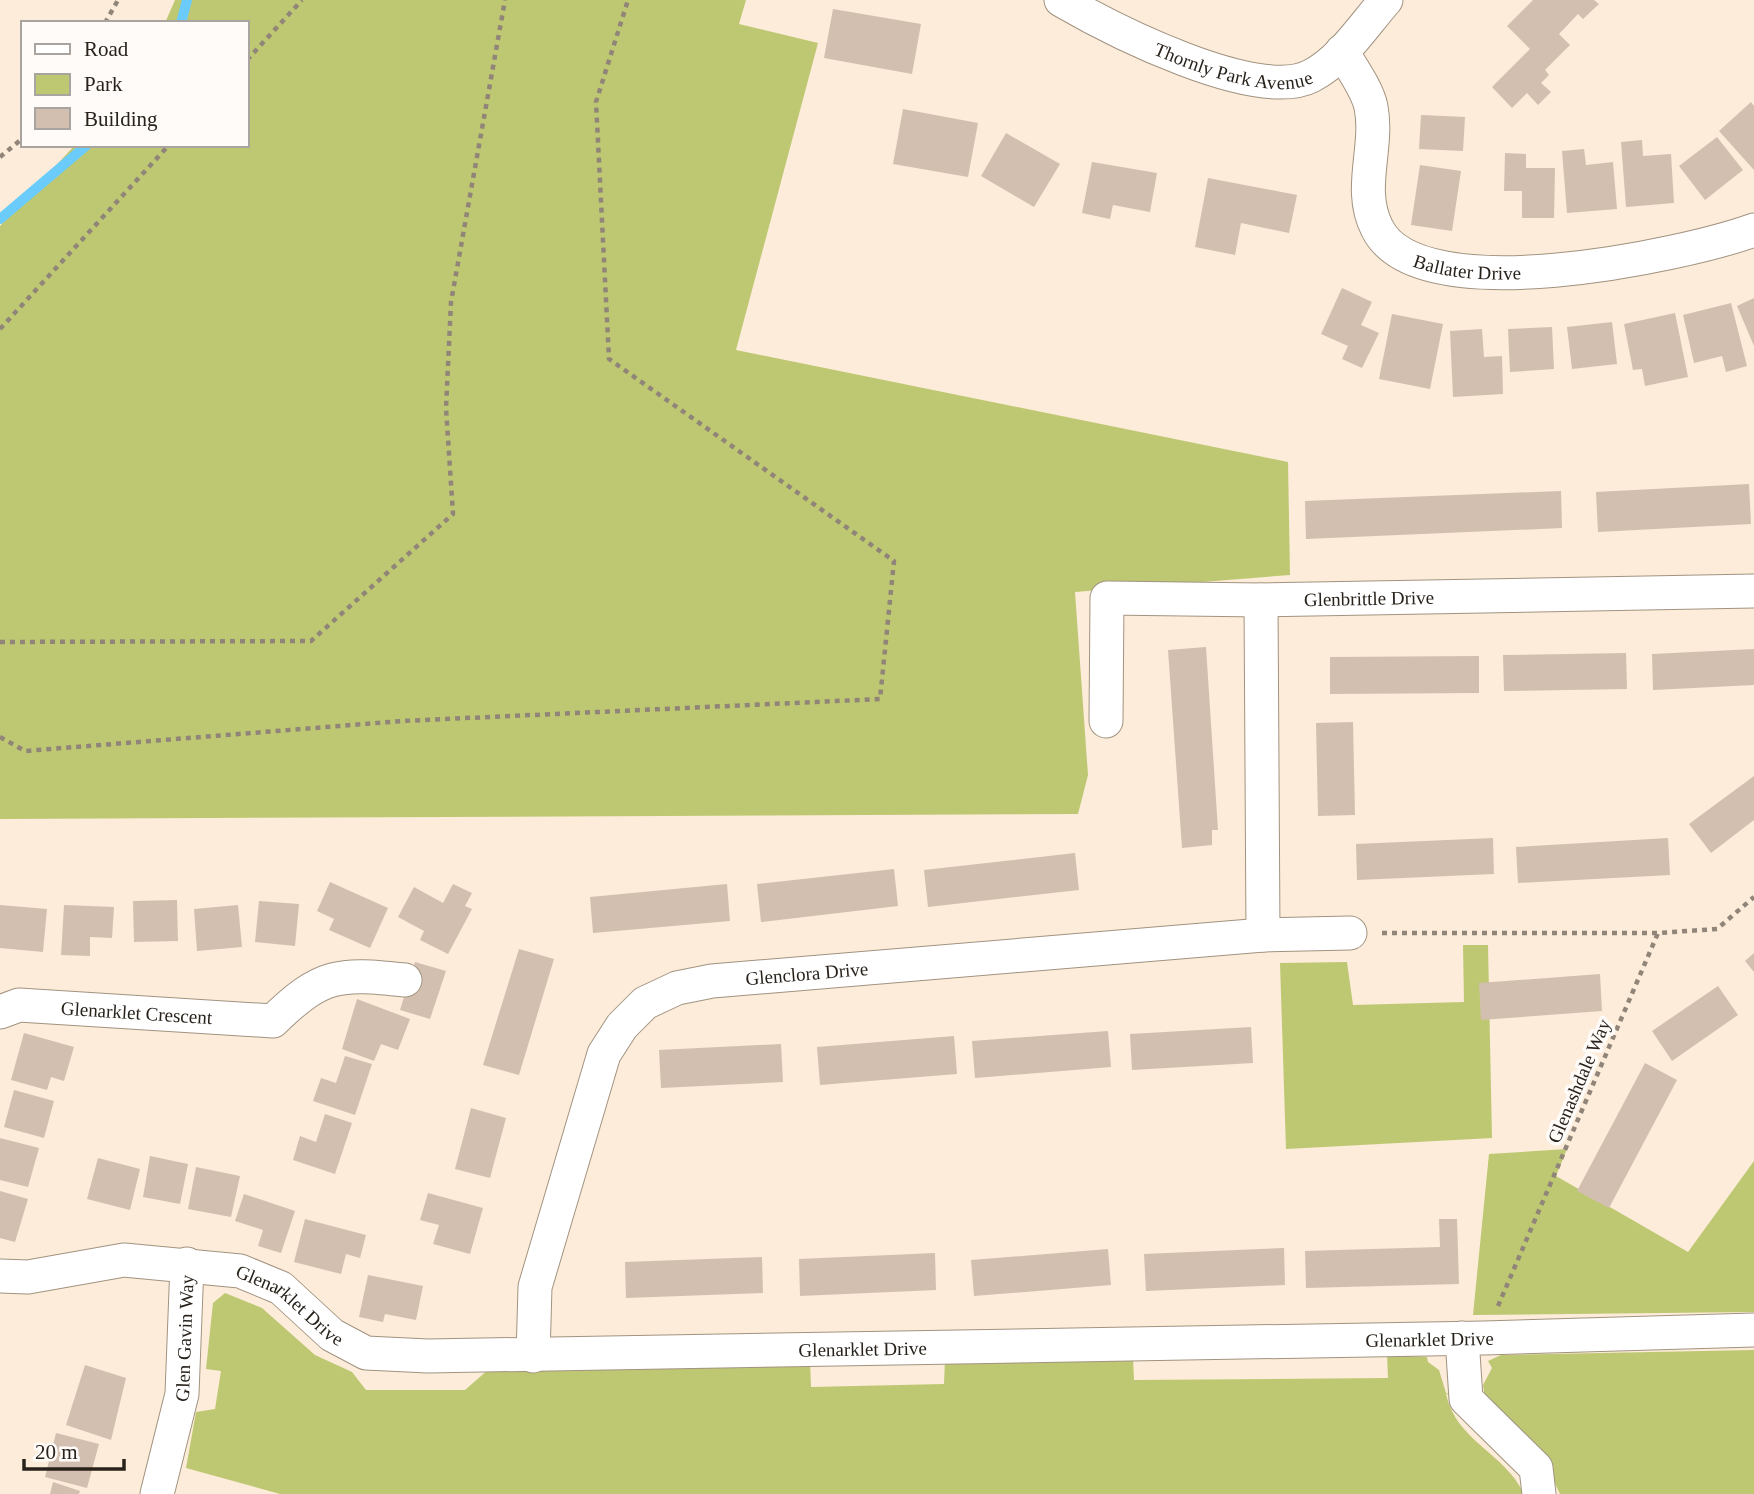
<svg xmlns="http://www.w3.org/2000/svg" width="1754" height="1494" font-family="'Times New Roman',serif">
<rect width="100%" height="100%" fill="#fcecd9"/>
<!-- green -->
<path fill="#bec872" d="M175,0H746L739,24L818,43L736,350L1288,462L1290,575L1075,592L1088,775L1078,814L0,819V226L75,145H247V23H165Z
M1463,945H1488L1492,1138L1286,1149L1280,963L1347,962L1353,1005L1464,1002Z
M1567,1149L1556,1176L1688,1252L1754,1161V1312L1473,1315L1489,1154Z
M225,1293L262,1308L315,1355L352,1372L366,1390H465L489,1369L810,1361L811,1387L944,1384L945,1360L1133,1358L1134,1380L1388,1378L1387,1355L1427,1357L1428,1362L1439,1370L1446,1393L1486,1403L1483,1385L1492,1368L1488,1361L1501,1355L1754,1350V1494H1560L1543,1459L1487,1404L1446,1394C1456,1441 1505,1453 1524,1494H280L186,1468L196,1412L215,1409L221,1371L206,1369L213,1303Z"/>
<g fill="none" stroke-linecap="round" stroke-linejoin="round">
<!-- stream -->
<path stroke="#6bccfb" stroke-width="10" d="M181,23L187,0
M0,219L87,145"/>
</g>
<!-- building -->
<path fill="#d3bfb0" d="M1533,0H1594L1599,4L1583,19L1578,14L1559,34L1570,45L1545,70L1549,75L1541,83L1551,92L1538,105L1527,93L1512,108L1492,87L1530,49L1507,26Z
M833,9L921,24L912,74L824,58Z
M1751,102L1754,106V170L1719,131Z
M903,109L978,123L968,177L893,164Z
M1421,115L1465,117L1463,151L1419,149Z
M1006,133L1060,164L1034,207L981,176Z
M1717,137L1743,170L1705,200L1679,166Z
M1642,140L1643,156L1671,154L1674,203L1626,207L1621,142Z
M1584,149L1586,165L1613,162L1617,209L1567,213L1562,151Z
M1505,153L1526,154V168H1555L1554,218H1522V191H1504Z
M1092,162L1157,173L1150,212L1113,205L1110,219L1082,213Z
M1420,165L1461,171L1452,231L1411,225Z
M1208,178L1297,195L1289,233L1241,223L1235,255L1195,247Z
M1342,288L1372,302L1361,325L1379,333L1362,368L1342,359L1348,346L1321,334Z
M1754,298V346L1737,306Z
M1731,303L1747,366L1726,372L1722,356L1694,363L1683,315Z
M1675,313L1688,377L1645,386L1642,369L1633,370L1624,324Z
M1392,314L1443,324L1430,389L1379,379Z
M1612,322L1617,364L1572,369L1567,327Z
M1552,327L1554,369L1510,372L1508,329Z
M1482,329L1484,357L1502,356L1503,394L1453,397L1450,331Z
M1749,484L1751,524L1598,532L1596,492Z
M1561,491L1562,528L1306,539L1305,501Z
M1206,647L1218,830H1212V845L1182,848L1168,650Z
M1754,649V685L1653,690L1652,654Z
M1626,653L1627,689L1504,691L1503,655Z
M1479,656V693L1330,694V657Z
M1353,722L1355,815L1318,816L1316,723Z
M1754,776V820L1711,853L1689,824Z
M1493,838L1494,874L1357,880L1356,844Z
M1668,838L1670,875L1518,883L1516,847Z
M1075,853L1079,890L928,907L924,870Z
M894,869L898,906L761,922L757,884Z
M330,882L388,908L370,948L329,930L334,919L317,911Z
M453,884L472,893L465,906L472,909L448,954L420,940L424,931L398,917L414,887L443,903Z
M727,884L730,921L593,933L590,897Z
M177,900L178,941L134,942L133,901Z
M259,901L299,904L295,946L255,942Z
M0,905L47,909L43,952L0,948Z
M64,905L114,907L112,938L90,937V956L61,955Z
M238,905L242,947L197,951L194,909Z
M519,949L554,959L519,1075L483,1065Z
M1754,953V972L1745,961Z
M415,962L446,971L430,1019L400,1010Z
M1600,974L1602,1011L1481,1020L1479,983Z
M1718,986L1738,1015L1672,1061L1652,1031Z
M357,999L410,1019L398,1050L381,1044L374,1061L342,1049Z
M1251,1027L1253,1063L1132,1070L1130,1034Z
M1108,1031L1111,1067L975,1078L972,1041Z
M24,1033L74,1047L64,1081L51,1077L47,1090L11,1080Z
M954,1036L957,1074L820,1085L817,1047Z
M781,1044L783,1082L661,1088L659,1050Z
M345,1056L372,1064L355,1115L313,1101L321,1078L336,1083Z
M1645,1063L1677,1080L1609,1208L1577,1191Z
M14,1090L54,1101L44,1138L4,1127Z
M471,1108L506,1118L490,1178L455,1169Z
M325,1114L352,1123L335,1174L293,1160L300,1136L316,1142Z
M0,1138L39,1148L28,1187L0,1180Z
M150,1156L188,1164L180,1204L143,1197Z
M98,1158L140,1169L130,1210L87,1199Z
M196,1167L240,1176L231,1217L188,1209Z
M0,1191L28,1199L15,1242L0,1238Z
M428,1193L483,1208L470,1254L433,1244L439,1225L420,1220Z
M244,1194L295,1211L281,1253L258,1246L263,1230L235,1221Z
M305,1219L366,1235L360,1258L346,1254L341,1274L294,1262Z
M1439,1219H1457L1459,1284L1306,1288L1305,1251L1440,1247Z
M1284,1248L1285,1285L1146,1291L1144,1254Z
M1108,1249L1111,1285L974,1296L971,1260Z
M935,1253L936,1290L800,1296L799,1259Z
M762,1257L763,1293L626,1298L625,1262Z
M368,1275L423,1286L416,1320L385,1314L383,1322L359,1317Z
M85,1365L126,1378L111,1440L66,1425Z
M56,1433L99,1444L87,1488L45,1477Z
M53,1482L80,1491L79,1494H50Z"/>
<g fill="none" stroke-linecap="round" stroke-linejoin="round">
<!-- minor casing -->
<g stroke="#a29381" stroke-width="35">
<g id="minor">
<path id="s1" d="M1061,0C1111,29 1257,104 1311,76C1342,60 1364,25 1386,0"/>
<path id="s2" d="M1342,51C1351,68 1367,88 1371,107C1379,148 1357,189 1377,228C1418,313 1685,255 1754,230"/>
<path d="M1261,600L1263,935"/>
<path id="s3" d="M1106,721L1107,598L1261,600L1754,591"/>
<path id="s4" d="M0,1012L19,1005L273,1021C322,973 339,973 405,980"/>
<path id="s5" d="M0,1276L28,1277L124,1260L240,1271L281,1288L332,1335L366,1353L428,1356L1484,1338L1754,1330"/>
<path d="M1462,1338L1466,1399L1536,1468L1539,1494"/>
<path id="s6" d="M533,1356L535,1287L604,1054L622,1026L645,1003L677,988L712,981L1263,935L1350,933"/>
<path id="s7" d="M157,1494L182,1394L187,1264"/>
</g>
</g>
<!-- path -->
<path stroke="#908578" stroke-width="4.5" stroke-dasharray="5 5" stroke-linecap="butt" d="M105,23L118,0
M247,60L302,0
M0,157L23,138
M0,329L169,145
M0,642L311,641L453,514L446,408L451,302L505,0
M0,737L25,751L402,721L880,699L894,561L609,359L596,102L628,0
M1382,933H1658
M1498,1306L1658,933L1717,929L1754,897"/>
<!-- minor -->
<use href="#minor" stroke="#fff" stroke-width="33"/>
</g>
<g text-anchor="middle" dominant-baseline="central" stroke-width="7" stroke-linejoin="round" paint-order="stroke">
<!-- street labels -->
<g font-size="19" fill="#28221b" stroke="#fffbf8">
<text stroke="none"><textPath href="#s1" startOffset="187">Thornly Park Avenue</textPath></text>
<text stroke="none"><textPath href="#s2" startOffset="290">Ballater Drive</textPath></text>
<text stroke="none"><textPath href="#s3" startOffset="385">Glenbrittle Drive</textPath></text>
<text stroke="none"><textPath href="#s6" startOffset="544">Glenclora Drive</textPath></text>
<text stroke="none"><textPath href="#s4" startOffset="138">Glenarklet Crescent</textPath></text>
<text transform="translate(1579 1081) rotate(-67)">Glenashdale Way</text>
<text stroke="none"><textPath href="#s5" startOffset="303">Glenarklet Drive</textPath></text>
<text stroke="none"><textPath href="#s7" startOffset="159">Glen Gavin Way</textPath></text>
<text stroke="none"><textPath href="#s5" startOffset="1458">Glenarklet Drive</textPath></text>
<text stroke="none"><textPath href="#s5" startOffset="891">Glenarklet Drive</textPath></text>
</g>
</g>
<!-- legend -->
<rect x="21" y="21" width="228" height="126" fill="#fffbf8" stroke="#a9a4a0" stroke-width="2"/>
<rect x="35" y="44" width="35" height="10" fill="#ffffff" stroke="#a9a4a0" stroke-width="2"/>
<text x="84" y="56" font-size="21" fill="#28221b">Road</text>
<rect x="35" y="74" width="35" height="21" fill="#bec872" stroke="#a9a4a0" stroke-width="2"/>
<text x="84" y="91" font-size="21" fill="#28221b">Park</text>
<rect x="35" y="108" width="35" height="21" fill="#d3bfb0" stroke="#a9a4a0" stroke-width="2"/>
<text x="84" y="126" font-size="21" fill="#28221b">Building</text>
<!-- scale -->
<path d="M24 1459v10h100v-10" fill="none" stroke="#28221b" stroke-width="3.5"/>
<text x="35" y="1459" font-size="21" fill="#28221b" stroke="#fffbf8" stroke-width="5" paint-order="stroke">20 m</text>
</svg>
